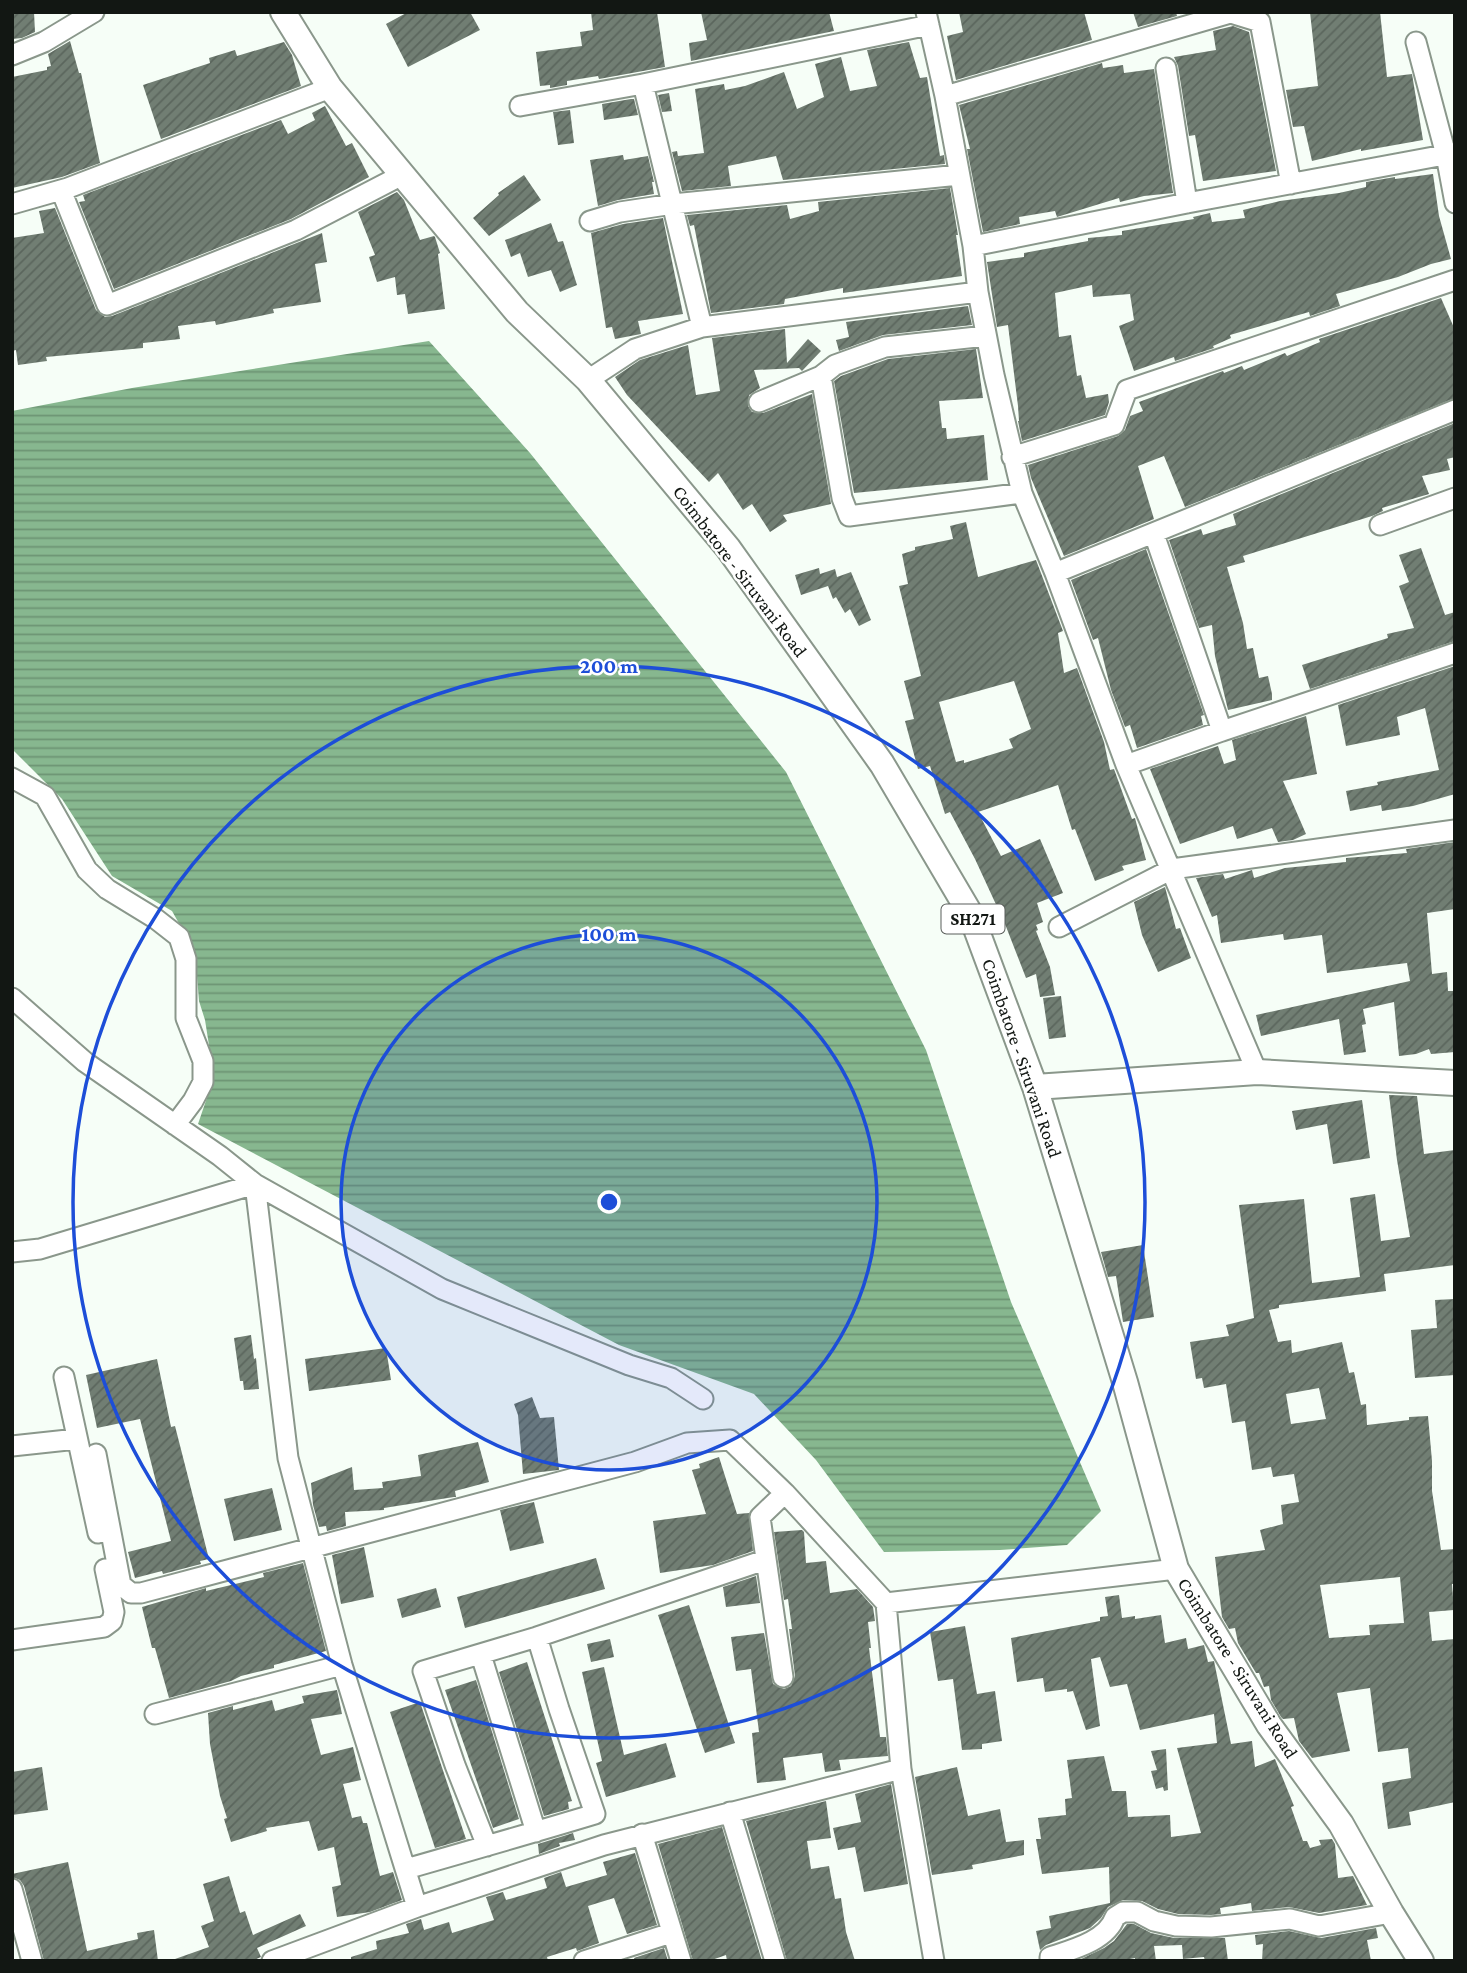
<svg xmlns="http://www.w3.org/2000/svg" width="1467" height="1973" font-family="'Crimson Pro',serif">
<defs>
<pattern id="water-rules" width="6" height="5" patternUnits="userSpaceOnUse" patternTransform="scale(1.75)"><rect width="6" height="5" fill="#87b78f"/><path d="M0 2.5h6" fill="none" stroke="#6d9474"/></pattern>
<pattern id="building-hatch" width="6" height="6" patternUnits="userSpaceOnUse" patternTransform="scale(1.75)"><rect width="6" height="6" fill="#717e73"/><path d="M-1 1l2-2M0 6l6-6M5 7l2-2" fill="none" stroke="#5b665d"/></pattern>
</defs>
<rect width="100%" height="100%" fill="#f6fef7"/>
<!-- water -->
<path fill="url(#water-rules)" d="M429,341L530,453L786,772L926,1050L1011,1302L1101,1511L1067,1545L1000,1550L884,1552L816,1460L754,1394L619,1345L198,1124L214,1077L205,1020L199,1001L195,952L172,911L112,876L62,799L12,749V411L132,388Z"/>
<!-- building -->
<path fill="url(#building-hatch)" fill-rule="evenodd" d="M12,12H34L35,32L22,38L12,39Z
M408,12H470L480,30L408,67L386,24Z
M591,12H657L665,67L599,79L598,76L567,81V85L550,88V85L540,86L536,52L582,46L580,32L593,30Z
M701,12H829L834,31L691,61L689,43L707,40Z
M959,12H1084L1092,40L956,80L947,36L963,32Z
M1133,12H1176L1177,16L1138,27Z
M1310,12H1380L1387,77L1412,74L1423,140L1361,151V149L1312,161L1304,126L1293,127L1286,90L1318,86Z
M1233,26L1249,32L1276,171L1203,181L1195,135L1189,136L1178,66L1174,57L1216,50L1213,31Z
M70,41L79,73H81L100,163L62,177L12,188V77L47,70V67L51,66L48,54Z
M284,42L292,55L301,86L161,139L143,85L210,63L209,58L235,50L237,56Z
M909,42L920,78L927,77L940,156L944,155L945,164L783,180L776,156L728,166L731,186L682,191L672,152L677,151L678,156L704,153L695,89L724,84L725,90L745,86L784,72L797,109L824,97L815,64L841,57L850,91L877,86L867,50Z
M1102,63L1103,68L1123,65L1124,73L1154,69L1173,193L1144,196L1120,202L1119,198L1057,217L1055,211L1019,217L1020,224L983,232L967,149H970L959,105Z
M669,93L672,111L662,112L658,95Z
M631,99H634L638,115L604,120L602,104Z
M325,106L346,146L352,143L369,177L291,219L114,289L79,202L85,201L83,195L281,120L288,134L315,120L312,113Z
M570,110L574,143L558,145L553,112Z
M623,155L624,160L648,156L654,182H652L654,194L618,200L598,206L590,160Z
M1433,174L1439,216L1451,259L1431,264L1398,277L1336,294L1340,306L1310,316L1309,312L1230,335L1231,338L1213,346L1214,348L1175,361L1174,357L1134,371L1119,326L1134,320L1130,294L1093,297L1092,285L1055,293L1059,337L1071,335L1077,376L1081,375L1086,398L1108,394L1109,402L1105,415L1022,441L1018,421H1019L1018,406L1008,325L997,327L987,262L1024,257V253L1088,241V238L1122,235V231L1194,219L1193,217L1210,213L1212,222L1245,218L1243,210L1280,201L1339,193L1366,187V182L1395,177V179Z
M524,175L541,200L489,236L473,218L499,195L498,193Z
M950,188L958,235H956L962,276L843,293V288L785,299L784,304L711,313L694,225L690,226L687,215L787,205L790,219L819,211L818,202Z
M397,192L404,200L420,240L434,236L435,237L440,253L438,254L445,309L408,314L405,294L397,295L395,277L377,282L369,257L375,255L358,212Z
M55,208L96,310L105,317L112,316L322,233L327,262L315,264L321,302L273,309L274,313L216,325L215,321L178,326L180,339L143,343V348L46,357L47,361L18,365L16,350L12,351V238L44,233L39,211Z
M663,218L683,314L638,321L641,334L615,339L612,327L606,328L591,233L623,224Z
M551,223L558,242L563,241L577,285L560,292L551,270L528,277L520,253L511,257L505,240Z
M1441,298L1455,330V398L1185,507L1164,456L1138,466L1154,519L1064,556L1031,478L1028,465L1118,436L1125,430L1130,416L1143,411L1139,402L1223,371L1224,373L1242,366L1244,370L1285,353L1287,356L1320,342L1319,339Z
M968,306L972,325L883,335L839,351L836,340L849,337L846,322Z
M785,329L787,363L808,339L821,351L802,371L799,368L754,370L760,388L749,395L748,406L752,412L763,413L812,394L831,504L783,515L787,521L770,532L752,504L743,510L718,473L709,482L627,395L615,377L640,360L688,345L696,395L720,391L712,338Z
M976,349L983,398L939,401L942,428H946L947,439L984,435L988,480L854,493L834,381L841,376L888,359Z
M1455,423V457L1447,459L1450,470L1422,476L1429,494L1382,508L1383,511L1372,516L1243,556L1245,562L1227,567L1243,623L1247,649L1253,648L1259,678L1268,676L1272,694V700L1228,710L1215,656L1212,625L1199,628L1169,540L1201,529L1203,535L1236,525L1233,514Z
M966,522L978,577L1036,560L1063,631L1058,633L1064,673L1077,668L1104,742L1110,770L1114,769L1132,819L1135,818L1146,860L1122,866L1124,870L1095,881L1075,829L1072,830L1058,785L978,812L1001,856L1040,839L1063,893L1037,903L1043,922L1036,925L1038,930L1036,931L1050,967L1055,995L1040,997L1036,974L1026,978L1005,924L975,859L950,812L945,814L930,766L918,769L905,721L914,719L904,681L921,676L899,586L908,584L902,554L915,550V547L953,539L950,526ZM1014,681L1031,729L1009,739L1013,748L964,763V760L956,762L939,702Z
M1421,548L1445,615L1455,612V641L1310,689L1302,665L1388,638L1387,634L1414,628L1399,586L1409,582L1399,555Z
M1146,549L1204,715L1201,716L1203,725L1137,748L1130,725L1125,727L1111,690L1098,638L1093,640L1071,580Z
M819,568L820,574L835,569L837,577L851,572L871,620L859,626L850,609L845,613L836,597L833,599L828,586L801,595L795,575Z
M1455,666V794L1413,806L1382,811L1381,805L1350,811L1346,791L1378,785L1377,782L1439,770L1425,708L1397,717L1400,735L1346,746L1338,705Z
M1306,716L1317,774L1283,781L1306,834L1293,840L1278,842L1272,828L1237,839L1233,826L1180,844L1150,769L1218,746L1224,764L1236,760L1232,740Z
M1455,842V909L1427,913L1432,974L1447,972L1448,991H1455V1052L1431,1054L1429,1049L1416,1054L1399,1056L1394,1002L1363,1009L1366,1024L1362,1025L1366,1052L1344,1055L1339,1019L1261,1036L1256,1015L1410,981L1407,963L1327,973L1322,935L1284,940L1283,934L1221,943L1217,915L1212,917L1196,878L1223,874L1225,879L1252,870L1254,878L1285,868L1346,862V858L1407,853L1406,849Z
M1165,887L1176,929L1180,928L1191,958L1158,972L1142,935L1134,902Z
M1061,996L1066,1037L1049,1039L1043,998Z
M1389,1095L1417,1096L1424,1154L1455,1150V1265L1384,1274L1386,1291L1279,1305V1308L1269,1310L1278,1342L1291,1340L1292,1353L1342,1342L1349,1373L1354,1372L1361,1405L1366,1404L1367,1425L1409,1420V1417L1428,1416L1432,1461V1491L1441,1550L1455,1549V1584H1452L1454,1610L1429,1612L1432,1641L1455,1639V1802L1409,1812L1411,1825L1388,1829L1382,1783L1411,1778L1408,1748L1378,1752L1370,1688L1337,1693L1350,1751L1312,1758L1299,1741L1294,1718L1283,1719L1281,1717L1271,1700L1269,1686L1264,1687L1259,1673H1256L1238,1643L1235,1628L1229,1629L1222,1617L1215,1557L1265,1550L1260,1530L1283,1524L1281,1505L1299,1502L1294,1474L1273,1477L1271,1467L1252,1470L1245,1421L1232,1423L1226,1384L1204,1388L1202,1378L1196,1379L1190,1342L1229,1336L1226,1325L1254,1318L1239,1205L1304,1199L1312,1283L1360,1277L1350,1198L1375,1194L1381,1241L1410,1237L1397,1160ZM1319,1388L1326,1419L1291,1424L1286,1394ZM1400,1577L1404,1623L1369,1625L1370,1635L1329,1638L1320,1585Z
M1362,1100L1370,1158L1333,1164L1327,1124L1296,1130L1292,1111Z
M1143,1245L1154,1317L1123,1322L1116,1276L1108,1277L1101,1252Z
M1455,1299V1375L1415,1378L1411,1330L1437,1328L1435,1300Z
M251,1335L254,1359L256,1358L259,1389L244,1390L243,1381H240L234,1338Z
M386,1348L391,1380L309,1391L305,1359Z
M157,1359L171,1427L175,1426L209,1559L200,1561L201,1564L163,1574L162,1571L135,1578L128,1552L171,1541L140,1419L97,1428L86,1375Z
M532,1397L540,1418L554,1417L559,1470L523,1474L518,1415L514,1404Z
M478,1442L489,1482L455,1491L456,1497H454L384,1508V1510L345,1512L346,1526L327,1531L326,1526L319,1527L313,1505L311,1483L352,1467L354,1490L383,1488L382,1482L421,1476L418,1455Z
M719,1457L737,1514L749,1513L753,1551L713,1565L660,1573L653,1521L706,1514L692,1470L700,1468L699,1464Z
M272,1488L282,1530L234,1541L224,1499Z
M534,1502L544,1543L510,1551L500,1510Z
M802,1530L804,1532L806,1563L826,1561L830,1593L857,1589L873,1607L875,1621L868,1622L871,1648H869L880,1737H886L888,1756L839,1760L841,1770L825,1772L822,1753L783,1758L786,1780L757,1783L752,1733L759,1732L751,1669L736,1671L731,1637L764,1633L773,1684L784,1689L791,1686L795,1676L789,1629H792L788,1599L784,1600L774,1532Z
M364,1547L374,1597L341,1604L332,1555Z
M596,1558L605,1589L465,1628L457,1597Z
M303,1563L326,1651L274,1665V1668L241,1676L231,1681L169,1698L155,1648H152L142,1607L206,1588V1591L264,1577L263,1573Z
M756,1576L760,1603L726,1607L723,1587Z
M436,1588L441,1607L402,1618L397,1599Z
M1119,1595L1122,1618L1135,1616V1619L1161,1615L1165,1643L1186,1638L1188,1649L1204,1645L1208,1662L1214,1661L1231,1744L1252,1741L1255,1767L1275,1759L1294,1806L1291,1807L1303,1841H1307L1310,1848L1321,1845L1319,1840L1332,1839L1335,1844L1338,1878L1353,1876L1367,1905L1319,1913L1289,1907L1252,1911L1251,1903L1220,1908L1221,1914L1211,1915L1178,1914L1158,1909L1142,1901L1123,1900L1108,1907L1101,1918L1090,1928L1046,1945L1040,1950L1036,1931L1051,1928L1049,1916L1110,1903L1109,1867L1042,1874L1036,1839H1041L1038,1818L1066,1815L1065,1799L1072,1798L1067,1760L1104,1756L1112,1791H1126L1128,1817L1170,1815L1171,1837L1201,1833L1177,1748L1217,1743L1214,1714L1140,1730L1127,1684L1110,1687L1100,1657L1091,1659L1100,1726L1086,1730L1073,1691L1067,1692V1689L1045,1692L1043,1678L1017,1682L1011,1638L1100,1621V1617L1108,1616L1105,1597Z
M689,1605L735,1743L705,1753L658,1615Z
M965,1626L977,1694L995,1691L1002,1741L982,1744V1749L962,1750L953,1679L938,1681L930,1632Z
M610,1639L614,1657L591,1662L587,1644Z
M527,1662L572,1801L568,1802L569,1809L544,1816L499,1672Z
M604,1667L624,1755L666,1743L676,1777L606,1797L596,1763L602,1761L582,1672Z
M476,1680L519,1819L493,1828L445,1690Z
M337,1690L342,1714L311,1719L321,1755L353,1747L361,1780L343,1784L352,1818L361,1816L363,1823H367L380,1876L393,1872L402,1900L370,1912L337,1917L332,1887L341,1885L334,1847L318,1851L309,1821L266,1828L267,1831L231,1842L224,1819L227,1818L220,1796L210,1744L208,1713L233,1706V1710L272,1700L275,1711L304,1703L302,1696Z
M420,1702L466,1839L435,1848L390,1712Z
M1166,1749L1168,1790L1164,1791L1163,1787L1156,1789L1151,1771L1157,1770L1151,1751Z
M42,1767L48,1810L12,1815V1772Z
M957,1767L968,1816L1000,1809L1006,1842L1024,1840V1855L972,1865L973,1869L932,1875L915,1777Z
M891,1784L908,1884L864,1892L855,1847L838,1850L833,1828L861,1822L855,1794Z
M826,1801L831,1838L807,1841L811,1869L829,1866L835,1899L841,1898L846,1932L855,1961H787L746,1821Z
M722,1827L762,1961H727L726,1955L709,1961H693L658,1844Z
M573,1833L575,1840L559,1843L560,1846L539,1854L538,1844Z
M635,1853L657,1925L627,1934L614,1898L588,1906L599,1943L577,1951L576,1948L547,1957L548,1961H351V1957L377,1949L376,1941L409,1933L406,1924L421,1919L424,1930L449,1922L452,1933L494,1920L486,1897L503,1892L506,1900L547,1888L544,1878L561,1872L566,1887L607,1875L603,1862Z
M68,1862L87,1951L138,1939L137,1933L154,1930L158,1961H44L24,1886L20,1880L12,1877V1874Z
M229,1876L240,1913L245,1911L253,1935L300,1914L306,1926L257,1948L261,1957L252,1961H176L175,1959L209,1947L201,1926L214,1921L203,1884Z
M1127,1924H1134L1151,1933L1174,1938H1225L1228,1961H1205L1204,1957L1183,1959L1182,1945L1154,1946L1156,1961H1135V1958L1120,1961H1077L1104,1948L1114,1941Z
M1376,1928L1378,1938L1367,1940L1371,1961H1262L1263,1944L1256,1945L1255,1935L1289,1931L1321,1938Z
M664,1948L668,1961H635L634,1958Z"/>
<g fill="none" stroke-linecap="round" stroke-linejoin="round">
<!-- minor casing -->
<g stroke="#8a978b" stroke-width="23">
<path id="minor" d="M926,12L945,96L973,246L978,292L994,375L1022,493L1055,573L1126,765L1257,1072
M1234,14L1260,22L1291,184
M1416,42L1446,155L1455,203
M12,55L44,42L94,12
M1166,68L1187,203
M643,84L929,25
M945,96L1234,12
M520,106L643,84L702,327
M61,190L107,305L296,230L402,175
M12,204L68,188L330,88
M590,221L620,212L673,204L959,175
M973,246L1187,203L1455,153
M821,376L842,498L849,516L1022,493
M588,380L635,349L702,327L978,292
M759,402L821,376L835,365L885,347L986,336
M1012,457L1114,425L1127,390L1455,280
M1380,525L1455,498
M1154,534L1222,731L1455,653
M1055,573L1455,410
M1126,765L1222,731
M12,778L45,796L87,870L107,889L156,919L179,937L186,959V1018L203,1061V1082L193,1101L175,1125
M1059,927L1172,869L1455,830
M12,998L85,1062L220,1156L255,1184L288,1458L342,1665L417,1907
M12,1252L40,1249L255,1184L442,1289L629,1365L671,1378L703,1399
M64,1377L98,1533
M12,1446L77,1439
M96,1454L121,1585L131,1593H141L635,1462L687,1443L730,1440L785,1493L886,1603
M537,1637L765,1560
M12,1640L104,1627L112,1621L114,1612L105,1569
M481,1655L536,1832
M783,1677L760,1517L785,1493
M155,1714L342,1665
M730,1812L775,1961
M642,1834L681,1961
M406,1869C469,1851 532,1833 595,1814L559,1709L537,1637L423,1671L455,1765L487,1846
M12,1889L32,1961
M272,1961L417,1907L604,1845L901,1769
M584,1961L671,1933
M934,1961L901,1769L886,1603L1176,1569
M1050,1961V1957C1071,1950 1107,1941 1115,1917L1123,1912H1137L1154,1921L1176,1926L1211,1927L1290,1919L1319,1926L1391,1913"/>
</g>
<!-- major casing -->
<g stroke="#8a978b" stroke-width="28">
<path id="major" d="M283,12L330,88L517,312L588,380L728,548L882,764L971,915L1035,1087L1125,1382L1176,1569L1269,1725L1341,1824L1391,1913L1421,1961
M1035,1087L1257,1072L1455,1083"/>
</g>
<!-- minor -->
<use href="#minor" stroke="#fff" stroke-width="19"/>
<!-- major -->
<use href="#major" stroke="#fff" stroke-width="24"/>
</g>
<!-- distance rings -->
<circle cx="609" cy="1202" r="268" fill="#1d4ed8" fill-opacity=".12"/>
<g fill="none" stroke="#1d4ed8" stroke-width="3.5">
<circle cx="609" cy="1202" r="268"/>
<circle cx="609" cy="1202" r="536"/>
</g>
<g text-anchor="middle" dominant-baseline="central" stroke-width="5" stroke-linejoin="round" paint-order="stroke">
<!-- shield labels -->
<rect fill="#fff" stroke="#595d5a" stroke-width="2" x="941.5" y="904.5" width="63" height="29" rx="5"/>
<g font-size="18" font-weight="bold" fill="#121713">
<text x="973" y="919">SH271</text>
</g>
<!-- street labels -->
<g font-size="19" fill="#121713" stroke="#fff">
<text transform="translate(740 571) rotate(53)">Coimbatore - Siruvani Road</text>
<text transform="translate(1022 1058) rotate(71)">Coimbatore - Siruvani Road</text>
<text transform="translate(1238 1668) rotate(58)">Coimbatore - Siruvani Road</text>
</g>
</g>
<circle cx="609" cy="1202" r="10" fill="#1d4ed8" stroke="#fff" stroke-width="3.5"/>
<g font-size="21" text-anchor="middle" font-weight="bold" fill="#1d4ed8" stroke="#fff" stroke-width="5" stroke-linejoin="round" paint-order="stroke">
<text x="609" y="673">200 m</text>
<text x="609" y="941">100 m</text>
</g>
<!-- border -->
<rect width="1467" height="1973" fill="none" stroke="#121713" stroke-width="28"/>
</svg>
